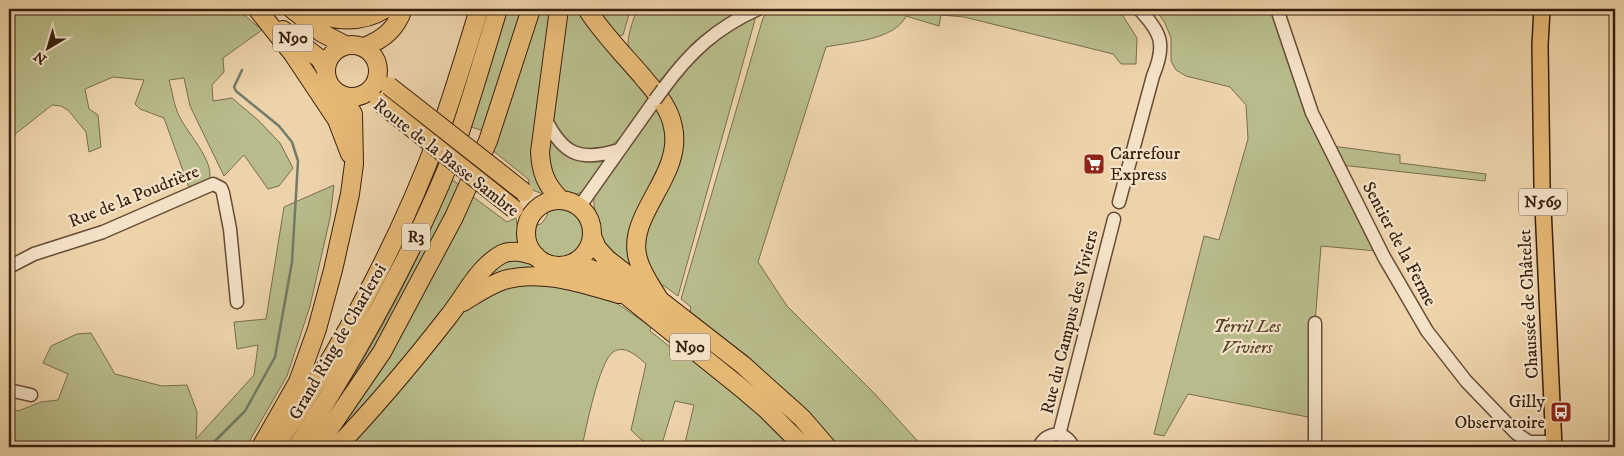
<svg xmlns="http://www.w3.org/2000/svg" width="1624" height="456" font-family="'IM FELL DW Pica',serif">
<rect width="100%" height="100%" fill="#eed3aa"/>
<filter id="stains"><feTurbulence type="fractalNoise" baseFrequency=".004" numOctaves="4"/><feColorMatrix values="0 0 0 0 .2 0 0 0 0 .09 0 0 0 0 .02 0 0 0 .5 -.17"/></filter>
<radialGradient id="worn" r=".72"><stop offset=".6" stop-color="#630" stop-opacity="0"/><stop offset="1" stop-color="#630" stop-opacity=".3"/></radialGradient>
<!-- green -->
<path fill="#b8bc8a" stroke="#786e4c" d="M9,9H237L262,30L223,58L224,72L212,85L213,101L232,98L258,120L280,143L293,168L279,186L268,189L244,155L224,176L190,106L184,78L169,80C172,90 173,101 177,111C184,131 216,160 209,181L190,190L164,118L140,109L135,104L144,80L113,77L85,89L89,109L98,115L101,147L89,152L86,132L68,110L61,106L52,105L9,139Z
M506,9H524L484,131L471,127Z
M540,9H553L545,193L543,194L527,188L529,181L528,179L490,148Z
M565,9H581L653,94L621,137L611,146L592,152L569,145L553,125L551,109Z
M591,9H628L630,11L623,35L613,36Z
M637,9H742L695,41L656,85C626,50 621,54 637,9Z
M776,9H1116L1123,16L1137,38L1136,64H1121L1113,54L964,17L941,15L939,26L906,16C895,40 850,42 826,47L758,262L787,306L874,393L923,447H832L689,316L691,307L681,299L763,18L767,12Z
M1155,9H1272L1377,251L1321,246L1315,323L1313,418L1188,394L1164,436L1154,434L1204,236L1219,240L1248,139L1246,105L1230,87L1186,76L1176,70L1171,61V38L1165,23Z
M756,16L678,296L663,285L661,291L643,257L648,216L669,176L666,97L669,93L667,92L688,64L729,30Z
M660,104L672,138L634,274L600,240C601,225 592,211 594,196L643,124Z
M547,128L559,145L606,159L584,191L577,194L563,195L548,181Z
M1332,146L1400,155V163L1486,174L1485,181L1341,165Z
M450,178L462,187L382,338L331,413C377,338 421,261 450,178Z
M334,185L330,218L310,306L287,376L246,447H9V408L18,411L41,402L58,400L68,374L43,363L51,346L77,334L91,333L115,374L162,386L187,385L197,412L196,439L254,375L258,345L237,349L234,322L266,319L284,207Z
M472,196L507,222L516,218L519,239L523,250L508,249L330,447H324Z
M553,207C577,206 596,227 580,250C572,261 551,262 542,251C538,247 536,239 533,234L536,225L541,224L547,216L548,210Z
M506,260H529L537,267L551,272L473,286Z
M551,282L597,294L615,302L651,327L650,331L679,354L681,348L751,404L792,447H684L694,405L675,401L661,447C648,447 639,438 631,430L646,364C638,357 625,344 613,352C599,362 586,428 582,447H342L470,301L495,288Z"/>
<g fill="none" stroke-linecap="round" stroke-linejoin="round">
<!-- stream -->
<path stroke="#727b6b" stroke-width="2.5" d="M209,447L245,411L275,357L292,262L298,161L292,142L279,126L236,91L234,87L242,70"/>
<!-- minor casing -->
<g stroke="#664c35" stroke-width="15">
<path id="minor" d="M1277,9L1312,113L1384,257L1427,331L1466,381L1516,433L1529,442H1554
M663,89C690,52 716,28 758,9
M545,118C563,155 580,162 619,150
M1119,202L1153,76C1166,45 1162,33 1139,9
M580,206L655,100
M9,267L34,254L103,232L213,184L221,188L223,193L230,229L237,302
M9,390L31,395
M1059,435L1114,219
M1039,447C1046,431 1066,430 1073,447
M1315,447V323"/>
</g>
<!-- major casing -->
<g stroke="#381f0e" stroke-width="18">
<path id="major" d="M1542,9L1540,45L1542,185L1554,447"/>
</g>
<!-- highway casing -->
<g stroke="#381f0e" stroke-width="20">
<path id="highway" d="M292,9L322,33L345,45
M310,9C333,23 362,23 385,9
M559,9L540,152C541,172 546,185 560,199
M587,9C602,33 624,55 642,76C655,92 669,106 673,127C684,176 625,215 638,259C642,274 652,287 659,299
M258,10L293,54L337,120L350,154
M283,30L320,59L326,70
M326 71a26 26 0 1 1 52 0a26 26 0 1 1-52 0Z
M364,47C384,39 396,29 403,9
M526 233a33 33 0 1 1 66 0a33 33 0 1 1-66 0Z
M592,236L597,248L607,259L743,365L802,418L827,447
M569,265L582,266L596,271L740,387L767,410L804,447
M463,302C476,294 489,285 504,280C542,269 583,284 619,294
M261,447L298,382L317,329L333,270L350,194L354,164L353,114L342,95
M275,447C340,350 396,249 437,139C453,96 466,52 479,9
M297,447C341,380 380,312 415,240C429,210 443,181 454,150C470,103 484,56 498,9
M317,447L382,352L454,217L488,141L531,9
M337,447C376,406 413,362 448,317C465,296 478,267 502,254C513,249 525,253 536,256"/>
</g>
<!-- minor -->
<use href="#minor" stroke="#f4e2c8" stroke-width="12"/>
<!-- major -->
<use href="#major" stroke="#e7ba75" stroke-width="15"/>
<!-- highway -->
<use href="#highway" stroke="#e7ba75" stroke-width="18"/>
<!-- minor-bridge casing -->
<g stroke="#664c35" stroke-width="15" stroke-linecap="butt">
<path id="minor-bridge" d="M655,100L663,89"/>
</g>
<!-- highway-bridge casing -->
<g stroke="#381f0e" stroke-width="20" stroke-linecap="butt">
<path id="highway-bridge" d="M389,86L524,192
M379,102L514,209"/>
</g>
<!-- minor-bridge -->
<use href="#minor-bridge" stroke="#f4e2c8" stroke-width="12"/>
<!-- highway-bridge -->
<use href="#highway-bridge" stroke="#e7ba75" stroke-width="18"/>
</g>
<!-- icons -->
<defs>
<g id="supermarket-square" transform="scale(1.125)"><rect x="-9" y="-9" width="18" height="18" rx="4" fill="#8f2418" stroke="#f4e2c8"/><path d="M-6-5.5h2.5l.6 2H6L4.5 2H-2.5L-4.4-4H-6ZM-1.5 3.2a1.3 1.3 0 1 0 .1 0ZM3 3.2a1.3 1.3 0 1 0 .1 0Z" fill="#fff"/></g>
<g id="bus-square" transform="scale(1.125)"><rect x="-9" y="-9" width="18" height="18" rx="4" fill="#8f2418" stroke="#f4e2c8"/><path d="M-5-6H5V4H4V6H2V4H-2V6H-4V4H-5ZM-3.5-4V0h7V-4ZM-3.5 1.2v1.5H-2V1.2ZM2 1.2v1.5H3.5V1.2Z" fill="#fff"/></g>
</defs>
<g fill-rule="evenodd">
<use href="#supermarket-square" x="1094" y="164"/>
<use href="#bus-square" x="1561" y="412"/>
</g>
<g text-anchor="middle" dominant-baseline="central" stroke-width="4.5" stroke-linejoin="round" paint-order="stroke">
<!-- shield labels -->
<g fill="#f4e2c8" stroke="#705a46" stroke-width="1">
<rect x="273" y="24.5" width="40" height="27" rx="4"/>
<rect x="1519" y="188.5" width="48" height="27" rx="4"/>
<rect x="402" y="223.5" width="28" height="27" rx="4"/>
<rect x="670" y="333.5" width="40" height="27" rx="4"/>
</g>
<g font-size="16" font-weight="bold" fill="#381f0e">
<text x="293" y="38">N90</text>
<text x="1543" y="202">N569</text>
<text x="416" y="237">R3</text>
<text x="690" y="347">N90</text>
</g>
<!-- poi labels -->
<g font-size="18" fill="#381f0e" stroke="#f4e2c8" text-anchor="start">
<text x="1110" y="154">Carrefour<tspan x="1110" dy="21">Express</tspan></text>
<text x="1545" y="402" text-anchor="end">Gilly<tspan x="1545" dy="21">Observatoire</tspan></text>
</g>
<!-- street labels -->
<g font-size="18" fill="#381f0e" stroke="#f4e2c8">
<text transform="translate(446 158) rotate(38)">Route de la Basse Sambre</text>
<text transform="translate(134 197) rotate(-22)">Rue de la Poudrière</text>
<text transform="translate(1399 244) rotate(62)">Sentier de la Ferme</text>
<text transform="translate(1529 304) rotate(-93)">Chaussée de Châtelet</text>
<text transform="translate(1070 322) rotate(-76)">Rue du Campus des Viviers</text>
<text transform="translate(338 342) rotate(-60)">Grand Ring de Charleroi</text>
</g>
<!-- park labels -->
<g font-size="18" font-style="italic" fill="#58462d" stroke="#f4e2c8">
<text x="1247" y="327">Terril Les<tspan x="1247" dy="21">Viviers</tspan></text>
</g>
</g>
<!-- margin -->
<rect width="1624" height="456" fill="none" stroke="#eed3aa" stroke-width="30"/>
<rect x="10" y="10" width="1604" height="436" fill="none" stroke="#381f0e" stroke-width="2.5"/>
<rect x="15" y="15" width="1594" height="426" fill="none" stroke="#381f0e"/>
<!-- north arrow -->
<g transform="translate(48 48) rotate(218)" stroke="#f4e2c8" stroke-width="4" paint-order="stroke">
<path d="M0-4L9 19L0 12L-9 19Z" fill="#381f0e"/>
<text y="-8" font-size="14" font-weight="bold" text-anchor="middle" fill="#381f0e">N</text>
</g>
<rect width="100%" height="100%" filter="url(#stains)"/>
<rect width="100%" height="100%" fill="url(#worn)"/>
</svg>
